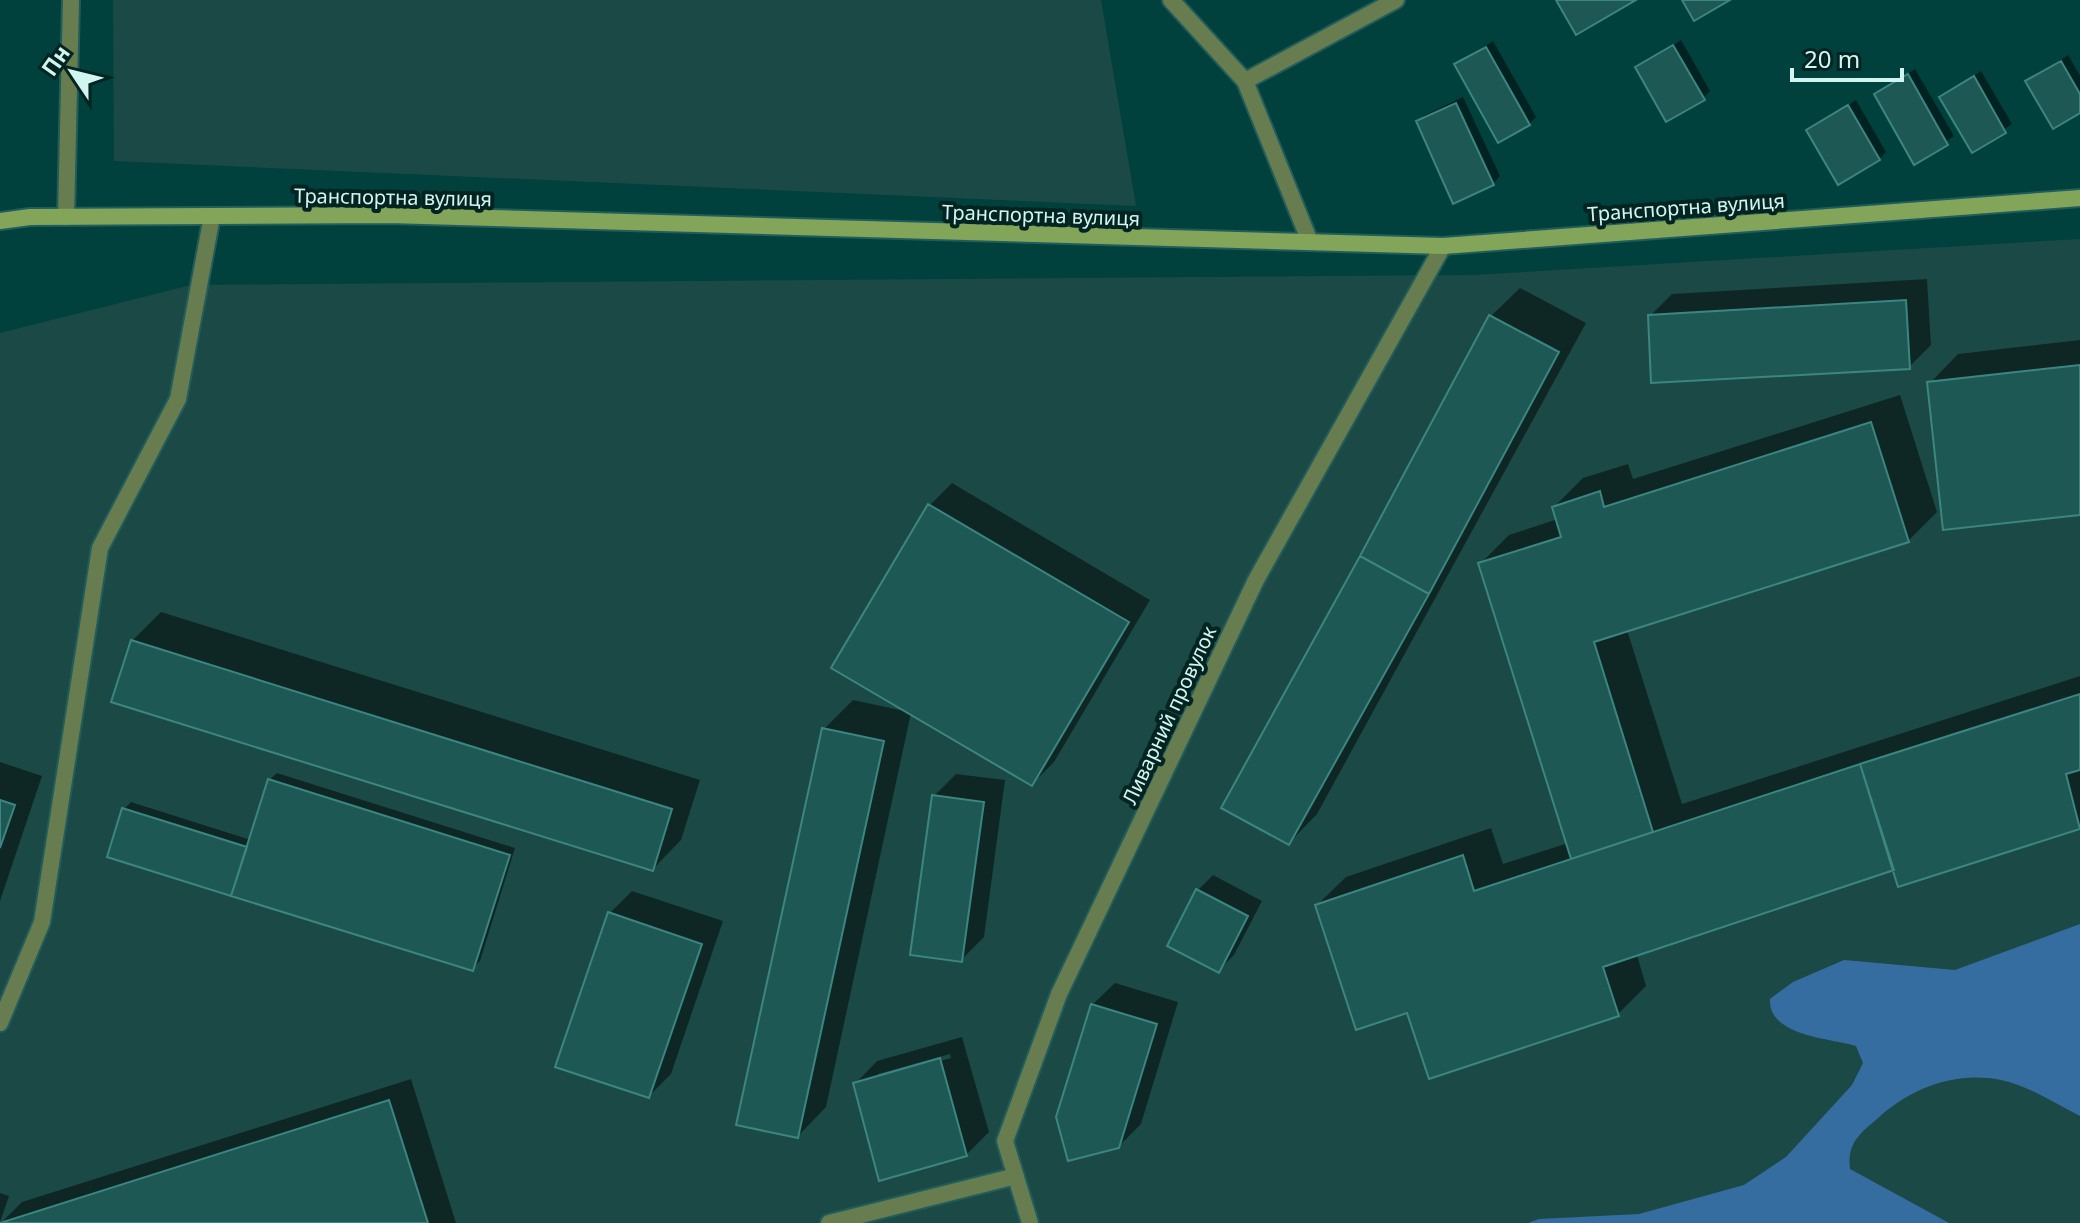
<svg xmlns="http://www.w3.org/2000/svg" width="2080" height="1223" font-family="'Noto Sans',sans-serif">
<rect width="100%" height="100%" fill="#00403d"/>
<!-- built -->
<path fill="#1b4a46" d="M113,0H1101L1136,206L114,161Z
M2080,239V1223H0V333L191,285L1474,275Z"/>
<!-- water -->
<path fill="#366da1" d="M2080,924V1116C2056,1104 2027,1085 2001,1080C1954,1071 1911,1088 1877,1119C1859,1134 1847,1144 1850,1169L1949,1223H1528L1539,1219L1639,1214L1744,1185L1786,1157L1852,1085L1863,1063L1856,1046C1829,1038 1768,1036 1770,999L1793,982L1844,960L1955,970Z"/>
<!-- shadow -->
<path fill="#0007" fill-rule="evenodd" d="M1681,40L1710,91L1703,98L1638,68Z
M1493,41L1536,117L1529,124L1456,65Z
M2068,55L2080,76V111L2028,82Z
M1915,69L1954,136L1915,162L1876,94Z
M1981,71L2012,124L1973,150L1942,97Z
M1463,97L1500,176L1493,184L1418,122L1425,115Z
M1856,100L1886,152L1879,159L1809,130Z
M1927,279L1931,345L1909,367L1650,316L1672,294Z
M1520,288L1586,323L1317,814L1289,843L1491,316Z
M2080,340V512L1930,383L1958,354Z
M1900,395L1937,512L1908,541L1627,630L1682,804L2080,676V827L1900,884L1895,868L1637,955L1646,986L1618,1014L1409,1011L1317,905L1346,877L1491,828L1503,864L1568,843L1480,564L1509,535L1558,519L1554,507L1583,478L1628,464L1633,479Z
M952,483L1150,600L1054,762L1032,784L911,713L826,1107L798,1136L824,729L853,700L909,712L930,505Z
M161,612L700,780L681,840L653,869L132,641Z
M0,762L42,776L0,901Z
M277,773L515,848L480,961L473,968L124,809L131,802L251,840L269,780Z
M956,774L1005,780L984,937L961,960L934,796Z
M1213,875L1262,901L1234,955L1219,970L1198,890Z
M632,891L723,921L671,1074L649,1096L610,913Z
M1115,983L1178,1002L1141,1124L1118,1147L1092,1005Z
M962,1037L989,1132L966,1155L855,1084L877,1061ZM950,1054L951,1058L878,1078V1074Z
M411,1079L456,1223H1L22,1202Z
M0,1193L9,1196L0,1222Z"/>
<!-- building -->
<path fill="#1d5854" stroke="#3c8681" stroke-width="2" d="M1556,0H1636L1576,35Z
M1682,0H1730L1694,21Z
M1673,45L1705,100L1666,122L1635,67Z
M1486,47L1530,125L1498,143L1454,64Z
M2061,61L2080,94V113L2053,129L2025,81Z
M1908,74L1948,145L1914,165L1874,94Z
M1974,76L2006,133L1972,153L1939,97Z
M1456,103L1494,185L1453,204L1416,121Z
M1848,105L1880,160L1838,185L1806,130Z
M1906,300L1910,369L1651,383L1648,315Z
M1489,315L1559,352L1429,594L1360,556Z
M2080,365V515L1943,530L1927,382Z
M1871,422L1909,542L1594,642L1653,832L1571,859L1478,563L1561,537L1552,507L1600,491L1604,507Z
M928,504L1129,622L1032,786L831,668Z
M1360,556L1429,594L1289,845L1221,808Z
M131,640L672,809L653,871L111,702Z
M2080,694V770L2066,774L2080,829L1898,887L1860,764Z
M822,728L884,741L798,1138L736,1125Z
M1860,764L1894,870L1603,967L1619,1016L1429,1079L1407,1013L1356,1030L1315,905L1463,855L1474,891Z
M268,779L510,855L473,971L231,896Z
M932,795L984,802L962,962L910,955Z
M0,800L15,805L0,848Z
M122,808L247,847L231,896L107,857Z
M1196,889L1248,916L1219,973L1167,946Z
M608,912L702,944L649,1098L555,1067Z
M1091,1004L1157,1024L1119,1148L1068,1161L1056,1117Z
M940,1058L967,1156L879,1181L853,1083Z
M389,1100L428,1223H0Z"/>
<g fill="none" stroke-linecap="round" stroke-linejoin="round">
<!-- lane casing -->
<g stroke="#215d5a" stroke-width="20">
<path id="lane" d="M0,1023L42,922L100,548L178,399L212,216
M829,1223L1016,1176
M1030,1223L1005,1141L1059,994L1256,580L1443,246"/>
</g>
<!-- street casing -->
<g stroke="#215d5a" stroke-width="20">
<path id="street" d="M1171,0L1245,81L1310,242
M1245,81L1396,0
M66,217L71,0"/>
</g>
<!-- secondary casing -->
<g stroke="#215d5a" stroke-width="20">
<path id="secondary" d="M0,221L30,217L389,215L1443,246L2080,198"/>
</g>
<!-- lane -->
<use href="#lane" stroke="#687d4f" stroke-width="16"/>
<!-- street -->
<use href="#street" stroke="#687d4f" stroke-width="16"/>
<!-- secondary -->
<use href="#secondary" stroke="#82a559" stroke-width="16"/>
</g>
<g text-anchor="middle" dominant-baseline="central" stroke-width="8" stroke-linejoin="round" paint-order="stroke">
<!-- street labels -->
<g font-size="20" fill="#d1f5f1" stroke="#042422">
<text transform="translate(393 197) rotate(1)">Транспортна вулиця</text>
<text transform="translate(1686 207) rotate(-4)">Транспортна вулиця</text>
<text transform="translate(1041 215) rotate(2)">Транспортна вулиця</text>
<text transform="translate(1169 715) rotate(-65)">Ливарний провулок</text>
</g>
</g>
<!-- north arrow -->
<g transform="translate(72 72) rotate(305)" stroke="#042422" stroke-width="6" paint-order="stroke">
<path d="M0-6L14 30L0 20L-14 30Z" fill="#d1f5f1"/>
<text y="-12" font-size="22" font-weight="bold" text-anchor="middle" fill="#d1f5f1">Пн</text>
</g>
<!-- scale -->
<path d="M1792 68v12h110v-12" fill="none" stroke="#d1f5f1" stroke-width="4"/>
<text x="1804" y="68" font-size="24" fill="#d1f5f1" stroke="#042422" stroke-width="6" paint-order="stroke">20 m</text>
</svg>
